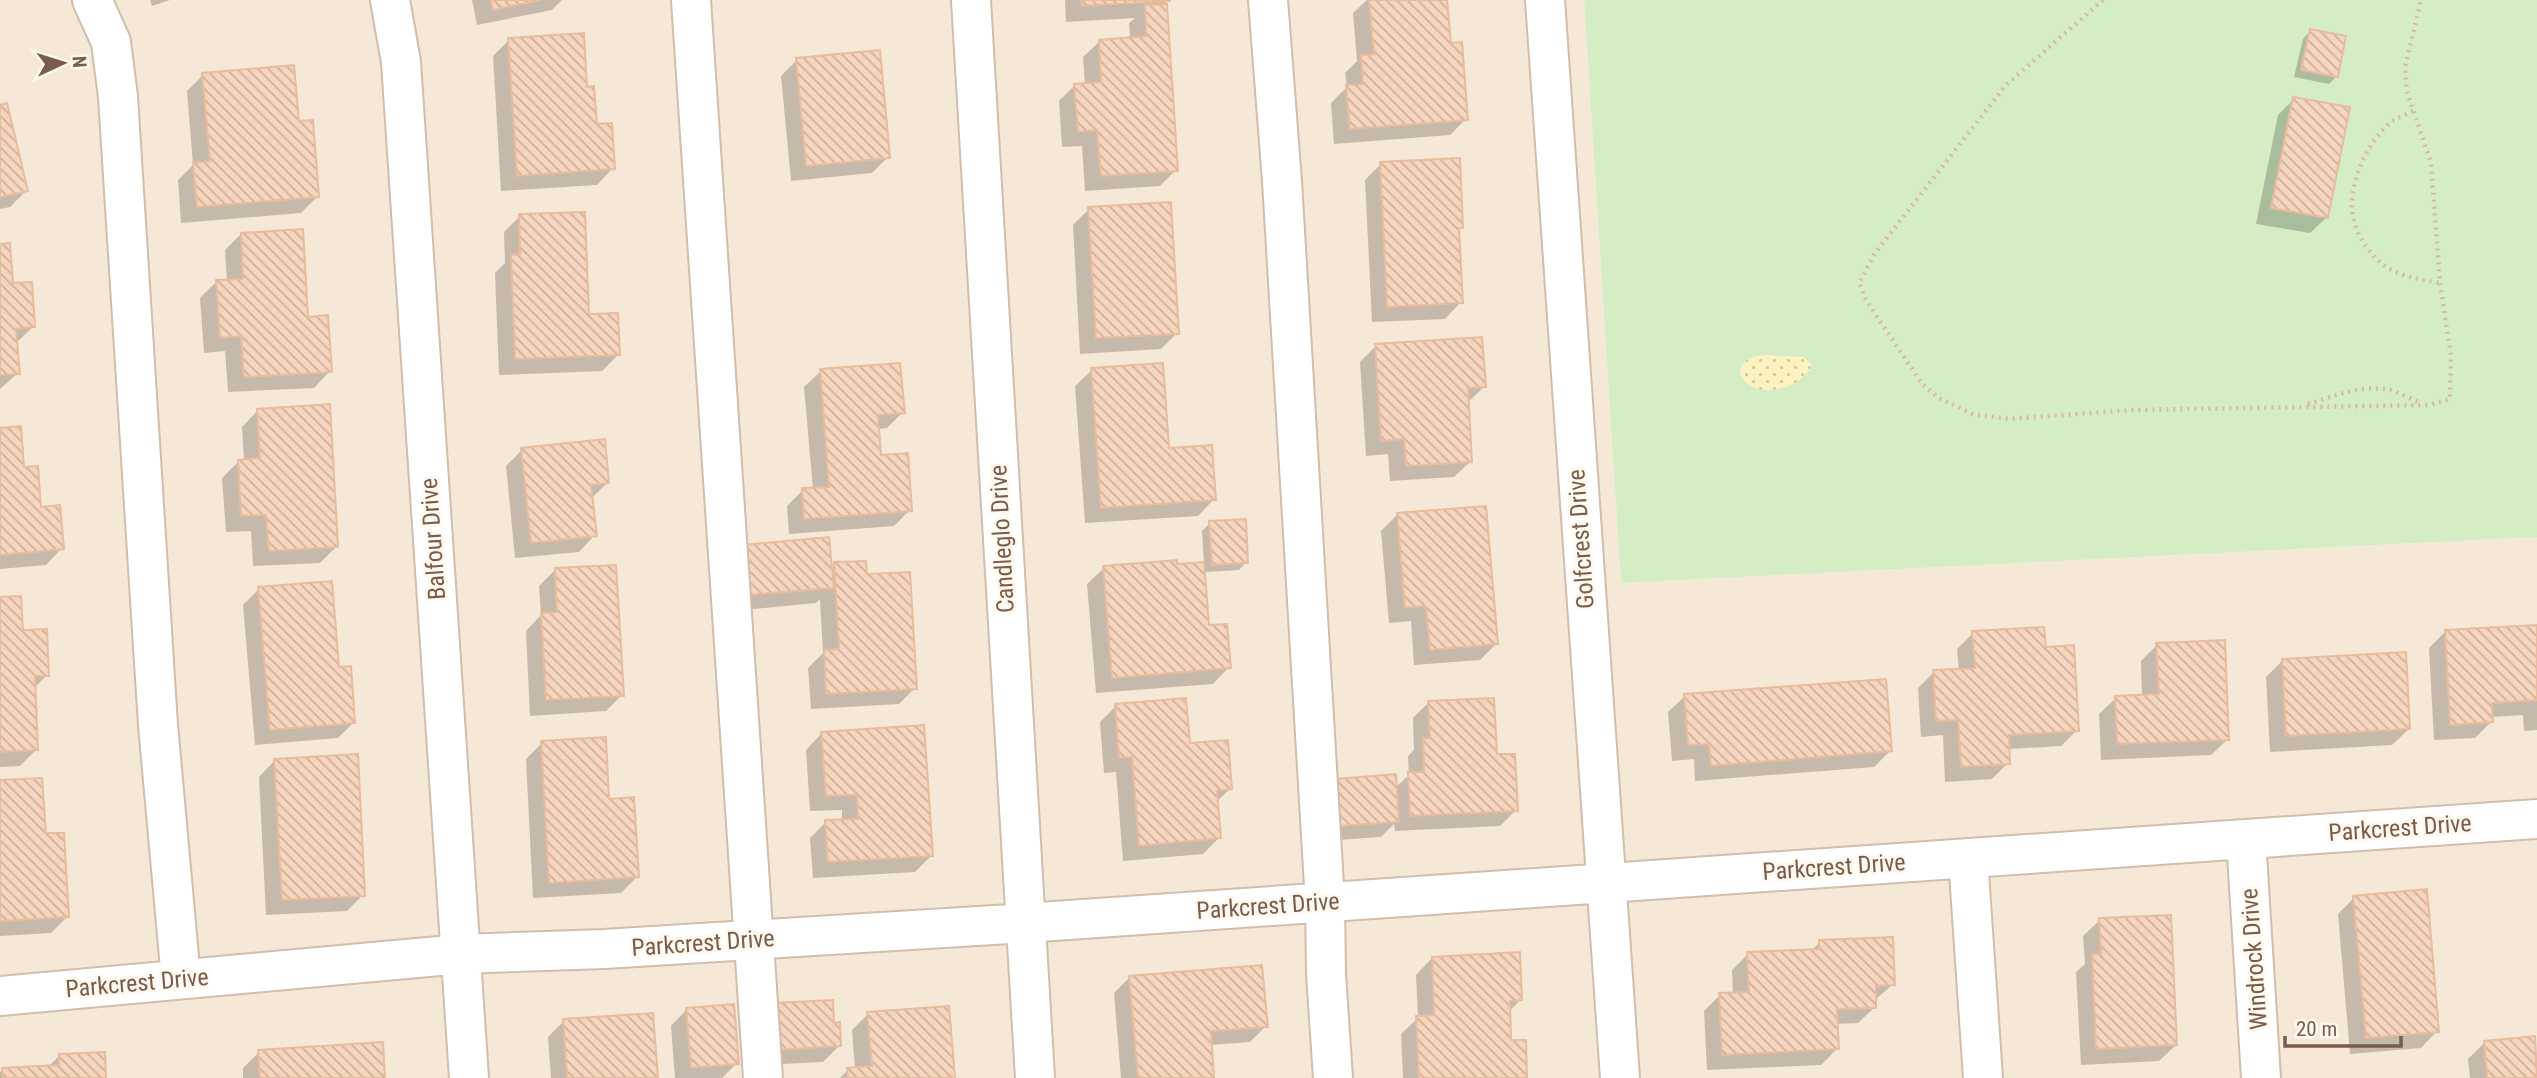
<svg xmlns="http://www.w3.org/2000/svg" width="2537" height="1078" font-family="'Roboto Condensed',sans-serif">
<defs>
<pattern id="sand-dots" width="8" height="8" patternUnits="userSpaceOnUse" patternTransform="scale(1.75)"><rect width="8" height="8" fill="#fef2c1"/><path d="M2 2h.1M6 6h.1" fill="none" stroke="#d3c79f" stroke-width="1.8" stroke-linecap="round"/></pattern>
<pattern id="building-back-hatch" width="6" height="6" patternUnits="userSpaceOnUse" patternTransform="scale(1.75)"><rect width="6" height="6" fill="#f5d5be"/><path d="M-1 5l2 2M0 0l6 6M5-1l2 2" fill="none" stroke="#cbb09c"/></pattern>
</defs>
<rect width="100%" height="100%" fill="#fef6e8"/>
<!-- residential -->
<path fill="#f6e8d6" d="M0,0H1584L1621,583L2537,537V1078H0Z"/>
<!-- green -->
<path fill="#d4edc5" d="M1584,0H2537V537L1621,583Z"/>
<!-- sand -->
<path fill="url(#sand-dots)" d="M1766,355L1803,357L1812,364C1803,391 1748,402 1740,372C1742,358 1755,356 1766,355Z"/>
<!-- shadow -->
<path fill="#0003" d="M150,0H170L152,6Z
M472,0H562L552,10L477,25Z
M1065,0H1168L1165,4L1176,170L1160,186L1085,191L1082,146L1062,147L1059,101L1075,85H1085L1083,57L1100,41L1130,39L1129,23L1135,18L1066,22Z
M1367,0H1445L1449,45L1466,119L1450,135L1334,144L1331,103L1347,87L1345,73L1357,61L1353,13Z
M2310,31L2337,76L2329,84L2294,77L2303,39Z
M509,40L585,88L595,126L613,168L597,185L501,191L493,56Z
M797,60L888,157L872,173L791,181L781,76Z
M203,75L317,197L301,213L181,223L178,180L193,165L187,91Z
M2294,99L2327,217L2310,233L2256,224L2278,115Z
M0,107L26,191L10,207L0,209Z
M1381,164L1461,227L1457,232L1461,302L1445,319L1372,322L1365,180Z
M1089,209L1177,333L1161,349L1080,354L1073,225Z
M520,216L587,316L618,355L602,371L499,375L495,273L505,263L504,232Z
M241,234L307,319L330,371L314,388L228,392L225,351L204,353L200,298L216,282L227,281L225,250Z
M0,246L11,285L34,326L16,343L18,373L0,389Z
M1376,346L1484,387L1467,403L1471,461L1454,477L1390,481L1388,454L1366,456L1360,362Z
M1092,370L1214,499L1198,516L1085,523L1075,386Z
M821,371L903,412L887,428L877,429L880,457L910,510L894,526L789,534L787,506L803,490H813L804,387Z
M258,410L336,547L320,563L253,566L251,531L226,532L222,478L239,461H244L242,427Z
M0,430L23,469L40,509L62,548L46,565L0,569Z
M522,450L607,483L591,499L595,535L579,552L515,558L506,466Z
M1397,515L1496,644L1480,660L1414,665L1411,621L1389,623L1381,531Z
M1210,523L1246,562L1239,570L1203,572L1208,627L1229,667L1213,684L1096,693L1087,584L1104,568L1204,564L1202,531Z
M743,546L830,569L835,564L865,576L915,688L899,704L811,709L808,668L823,653L820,599L816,603L732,611Z
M555,570L622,695L606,711L530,716L526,631L541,615L539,586Z
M259,589L337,669L354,722L338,738L255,745L243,605Z
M0,599L47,675L33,689L36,750L20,766L0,767Z
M2537,626V730L2524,731L2523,715L2491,717V722L2475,738L2434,740L2429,648L2445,632Z
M1973,633L2044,648L2077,730L2061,746L2008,749V763L1992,779L1945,782L1943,735L1921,737L1918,688L1934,672L1959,671L1957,649Z
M2157,645L2228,739L2211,755L2101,760L2099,714L2116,698L2142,696L2141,661Z
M2282,661L2409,729L2392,745L2270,752L2266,677Z
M1685,696L1890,751L1874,767L1695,781L1694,759L1672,761L1668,712Z
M1429,702L1495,756L1516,810L1500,826L1395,831L1394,824L1381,837L1322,841L1319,796L1395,788L1409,775L1408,756L1414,750L1413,718Z
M1116,706L1188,745L1230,789L1216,802L1219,838L1203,854L1123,861L1116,772L1104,773L1100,722Z
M822,733L931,856L915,872L813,878L810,838L826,822L842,821V810L810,811L806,750Z
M542,743L608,801L637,877L621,893L533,898L526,759Z
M275,760L363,895L347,911L266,915L259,777Z
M0,782L44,835L67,917L51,933L0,936Z
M2354,898L2437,1031L2421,1048L2350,1054L2338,914Z
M2100,920L2176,1045L2159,1061L2081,1065L2076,972L2085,964L2083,936Z
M1820,942L1893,984L1874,1001L1875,1007L1858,1023L1836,1024L1837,1049L1821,1065L1707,1070L1704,1011L1720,995H1733L1732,970L1748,954L1811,951Z
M1432,958L1520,1000L1509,1012L1510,1042L1526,1078H1403L1401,1034L1418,1018L1416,975Z
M1130,977L1266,1026L1250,1042L1210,1045L1213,1078H1121L1114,993Z
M687,1009L737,1063L722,1078H675L671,1026Z
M868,1014L953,1078H840L848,1070L855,1069L852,1030Z
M564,1021L657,1078H551L548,1037Z
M758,1021L833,1025L839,1046L823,1062L761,1065Z
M2484,1043L2537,1078H2470L2468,1059Z
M259,1052L384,1078H243V1068Z
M60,1055L104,1078H0V1072L3,1070L48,1067Z"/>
<!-- building -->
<path fill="url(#building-back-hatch)" stroke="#e8bc9d" stroke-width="2" d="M491,0H541L493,10Z
M1081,0H1170V1L1082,6Z
M1369,0H1447L1451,43L1462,42L1468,120L1350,129L1346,85L1363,84L1361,55L1374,54Z
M1167,4L1178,171L1101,176L1097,130L1078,132L1074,84L1101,82L1099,40L1146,36L1145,5Z
M2310,29L2346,36L2338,77L2301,70Z
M584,33L587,87L594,86L597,124L612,123L615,169L517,176L508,38Z
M880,50L890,158L806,166L796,58Z
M294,65L299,121L313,120L319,197L197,207L193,163L210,161L202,73Z
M2293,97L2350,107L2328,218L2271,208Z
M7,103L28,191L0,197V105Z
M1460,158L1463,228H1459L1463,303L1387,307L1380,162Z
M1171,202L1179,334L1096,338L1088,207Z
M585,212L589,314L618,313L620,355L515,359L511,255L520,254L519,214Z
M303,229L308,317L328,315L332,372L244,377L241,336L220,338L216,280L243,279L241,233Z
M10,243L13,283L32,282L35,327L16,329L20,374L0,375V244Z
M1482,337L1486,387L1468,388L1472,462L1406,466L1404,439L1381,441L1375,344Z
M900,363L905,413L878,415L881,455L908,453L912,511L804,519L802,488L829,487L820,369Z
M1163,363L1169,448L1212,445L1216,500L1101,508L1091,368Z
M330,404L338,547L269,551L266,515L241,516L238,460L260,458L257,409Z
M21,426L24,467L38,466L41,507L60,505L64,549L0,555V428Z
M605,439L609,483L591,485L597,536L531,543L521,448Z
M1486,506L1498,644L1430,650L1426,606L1405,608L1397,513Z
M1246,519L1248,563L1212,565L1209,521Z
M829,537L834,588L747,595L742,545Z
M1177,560V564L1204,562L1209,625L1227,624L1231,668L1112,678L1103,566Z
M866,561L867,574L910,572L917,689L826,694L824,650L839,649L834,562Z
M616,565L624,696L546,700L541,613L557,612L555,568Z
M332,581L339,667L351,666L355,723L270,730L258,587Z
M21,596L23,630L47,629L49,676H35L38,750L0,752V597Z
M2537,625V700L2492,703L2493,722L2450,725L2445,630Z
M2044,627L2046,647L2074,645L2079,731L2009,735L2010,764L1961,767L1958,720L1936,721L1933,670L1975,668L1972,631Z
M2225,640L2229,740L2117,744L2115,696L2159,694L2156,643Z
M2406,652L2410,729L2286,736L2282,659Z
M1886,679L1892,751L1711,766L1709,744L1688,745L1684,694Z
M1186,698L1190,743L1228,740L1232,789L1217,791L1221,838L1139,846L1132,757L1119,758L1115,704Z
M1494,698L1497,754H1515L1518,811L1410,816L1408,772H1424L1423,738H1430L1428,701Z
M924,725L933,856L828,862L825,820L858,819L857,795L826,796L821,732Z
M606,737L609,799L634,797L639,877L549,883L541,741Z
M358,754L365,896L282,900L274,759Z
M1396,774L1399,822L1337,826L1335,779Z
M42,778L46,833H64L69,917L0,921V780Z
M2427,889L2439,1032L2366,1038L2353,896Z
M2171,915L2177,1045L2096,1049L2092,954H2101L2099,918Z
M1893,937L1895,985L1876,986V1008L1837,1009L1839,1049L1722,1055L1719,993L1749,992L1747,952L1819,949V940Z
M1520,952L1522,1000L1510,1001L1511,1040H1526L1527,1078H1419L1416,1016L1434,1015L1432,957Z
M1262,965L1268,1027L1211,1031L1214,1078H1138L1129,976Z
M833,1000L834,1023L840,1022L841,1046L776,1050L774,1003Z
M734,1004L739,1064L691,1068L686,1008Z
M949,1006L955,1078H848L847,1068L872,1066L867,1012Z
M653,1013L658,1078H567L563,1019Z
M2535,1036L2537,1078H2487L2484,1041Z
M383,1042L385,1078H260L258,1050Z
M105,1052L106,1078H3L2,1068L59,1065V1054Z"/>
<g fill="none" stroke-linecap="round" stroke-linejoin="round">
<!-- minor casing -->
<g stroke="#d1beac" stroke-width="42">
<path id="minor" d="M92,0L111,42L118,97L158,725L181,979
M390,0L401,62L469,1078
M691,0L763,1078
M971,0L1035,1078
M1268,0L1282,181L1325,902L1326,974L1333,1078
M1545,0L1620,1078
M2246,839L2261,1078
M1968,858L1983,1078
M0,996L461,954L604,949L1025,923L2537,819"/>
</g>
<!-- path -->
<path stroke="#dab8a0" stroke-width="4.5" stroke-dasharray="2 5" stroke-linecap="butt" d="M2103,0L2006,85L1875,253L1859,283L1866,300L1922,384L1939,398L1973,414L2009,419L2132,410L2429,405L2450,399L2451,356L2440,283L2431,163L2407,92L2405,67L2421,0
M2413,111C2407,114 2400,117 2394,120C2369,137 2350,181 2352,210C2354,230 2365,249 2380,262C2397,277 2419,279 2440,283
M2308,404C2334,396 2363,384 2390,390C2400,393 2411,399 2421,403"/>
<!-- minor -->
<use href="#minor" stroke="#fff" stroke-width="38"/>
</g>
<g text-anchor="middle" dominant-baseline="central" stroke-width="6" stroke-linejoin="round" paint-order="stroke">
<!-- street labels -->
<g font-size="24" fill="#7a5c4a" stroke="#fff9f0">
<text transform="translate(433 539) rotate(-94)">Balfour Drive</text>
<text transform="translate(1002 539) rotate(-93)">Candleglo Drive</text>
<text transform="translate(1581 539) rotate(-94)">Golfcrest Drive</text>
<text transform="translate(2400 828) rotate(-4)">Parkcrest Drive</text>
<text transform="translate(1834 867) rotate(-4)">Parkcrest Drive</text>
<text transform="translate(1268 906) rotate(-4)">Parkcrest Drive</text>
<text transform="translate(703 943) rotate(-4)">Parkcrest Drive</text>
<text transform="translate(2254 959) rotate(-94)">Windrock Drive</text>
<text transform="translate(137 983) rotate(-5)">Parkcrest Drive</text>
</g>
</g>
<!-- north arrow -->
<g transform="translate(63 63) rotate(86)" stroke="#fff9f0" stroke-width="5" paint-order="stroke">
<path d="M0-5L12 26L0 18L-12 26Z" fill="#7a5c4a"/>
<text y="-10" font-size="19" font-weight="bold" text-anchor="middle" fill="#7a5c4a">N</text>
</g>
<!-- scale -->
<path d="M2285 1036v10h116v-10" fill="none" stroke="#7a5c4a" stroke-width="3.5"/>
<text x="2296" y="1036" font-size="21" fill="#7a5c4a" stroke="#fff9f0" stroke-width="5" paint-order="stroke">20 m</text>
</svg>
